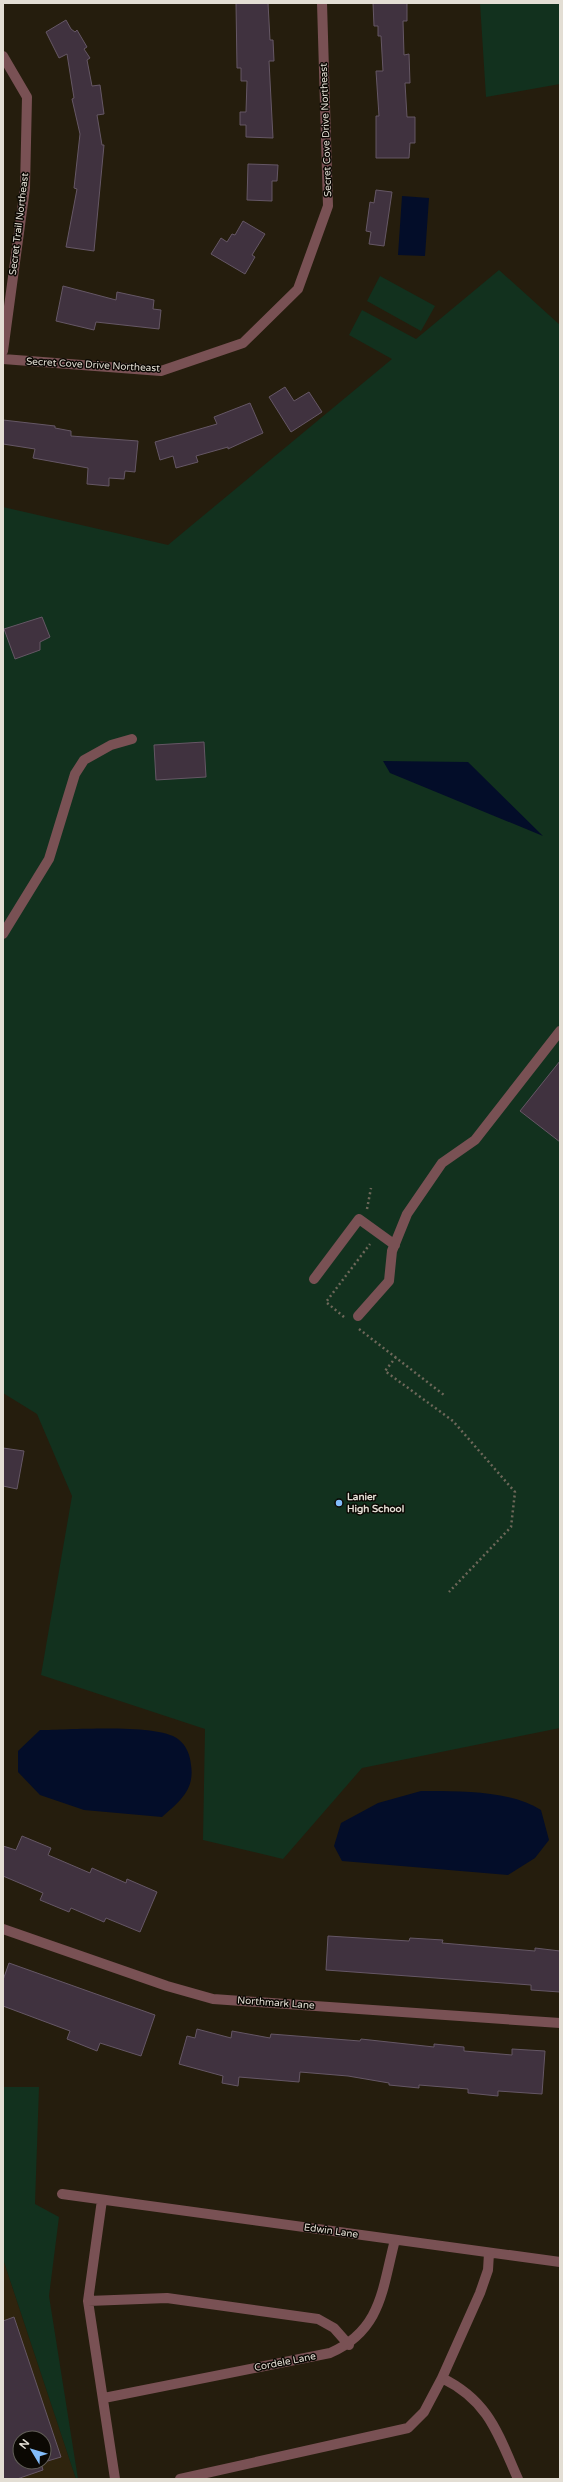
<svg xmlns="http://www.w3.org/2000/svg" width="563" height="2482" font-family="'Varela Round',sans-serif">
<rect width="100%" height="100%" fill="#251d0d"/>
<!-- built -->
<path fill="#2f240e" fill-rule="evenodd" d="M3,2259L76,2479H3ZM20,2438H44V2462H20Z"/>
<!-- green -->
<path fill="#12311e" d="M480,3H560V84L486,97Z
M499,270L560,325V1728L362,1768L283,1859L203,1840L205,1729L41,1675L72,1496L37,1414L3,1393V507L168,545L392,359L349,335L362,310L416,339Z
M380,276L435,306L421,331L367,301Z
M3,2087H39L35,2204L59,2217L49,2296L78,2479H76L3,2259Z"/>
<!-- water -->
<path fill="#030d29" d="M402,196L429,198L425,256L398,255Z
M383,761L468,762L543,836L390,773Z
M40,1730C69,1730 158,1723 178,1739C187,1746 190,1755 191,1765C195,1790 179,1802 162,1817L84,1810L40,1795L18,1772V1751Z
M421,1791C458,1791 509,1790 541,1810L549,1840L535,1858L508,1875L342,1861L334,1846L341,1823L378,1803Z"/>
<!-- building -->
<path fill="#40323f" stroke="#655765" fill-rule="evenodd" d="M236,3H268L270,40H273L274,61H269L273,138L246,137V125H240V112H246L247,81H241V68H237Z
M373,3H407V21H403L404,55L409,54L410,83H405L407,117H415V143H410L409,158H376V116H379L376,71H383L381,36H378V26H374Z
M66,20L71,29L75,32L77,30L87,47L84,49L90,58L87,60L92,86L100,85L104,114L97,115L102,145H104L94,251L66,247L77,189L74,188L80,134L72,99L74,98L67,54L59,58L46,32Z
M248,164L278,165L277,181H272V201L247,200Z
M376,190L392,192L384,246L369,244L371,232L366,231L370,202L374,203Z
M243,221L265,234L252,255L255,257L245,274L211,254L221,238L227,242L232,234L235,235Z
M63,286L116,300L117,292L154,300L153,309L161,310L159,329L96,322L94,330L56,321Z
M285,387L294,401L309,392L322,412L291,432L269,397Z
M250,403L263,433L228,449V447L196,456L198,462L176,468L173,456L160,460L155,442L217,424L214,417Z
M3,420L55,426V428L71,431V436L138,441L135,472L125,471L124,479L109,478V486L87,484L88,468L33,458L35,449L3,444Z
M42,617L50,637L40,642V650L15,659L4,629Z
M204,742L206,777L156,780L154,745Z
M560,1061V1142L520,1111Z
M3,1448L24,1451L17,1489L3,1486Z
M22,1836L51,1848L48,1855L90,1873L92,1868L126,1883L127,1879L157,1892L140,1932L106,1918L104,1922L71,1908L69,1912L40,1900L43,1893L3,1876V1846L16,1850Z
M328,1936L409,1941L410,1938L443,1940L442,1943L535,1951V1948L560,1951V1992L531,1990V1985L326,1970Z
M9,1963L155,2015L141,2056L100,2043L97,2051L67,2039L70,2031L3,2006V1980Z
M197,2029L231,2038L232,2031L270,2038L271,2034L360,2041L361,2039L434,2047V2044L464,2047V2051L512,2055V2049L545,2051L542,2094L498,2091V2096L468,2093V2089L419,2085V2088L389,2085V2083L348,2076L300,2072L299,2082L239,2077L238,2086L222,2083L223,2076L179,2064L187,2036L195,2038Z
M14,2317L61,2457L41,2463L43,2470L17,2479H3V2321ZM20,2438H44V2462H20Z"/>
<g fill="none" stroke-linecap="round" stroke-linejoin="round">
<!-- path -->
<path stroke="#6e685a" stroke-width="2.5" stroke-dasharray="2 3" stroke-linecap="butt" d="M367,1209L371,1188
M344,1317L326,1302L370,1244
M359,1329L444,1395
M396,1357L385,1371L453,1421L515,1492L511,1527L449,1592"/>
<!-- minor -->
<path stroke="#795154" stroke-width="10" d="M3,56L27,97L25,188L3,351
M3,359L161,371L243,343L298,289L328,206L322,3
M3,934L49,859L75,774L84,760L111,745L132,739
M314,1279L359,1219L395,1245
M358,1316L389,1281L392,1251L407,1214L442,1163L475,1140L560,1031
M3,1929L167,1986L213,1999L560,2023
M62,2194L560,2262
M102,2200L88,2301L115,2479
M88,2301L167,2298L318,2319L334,2328L349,2345
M442,2378C489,2401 498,2434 518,2479
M104,2398L330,2353C382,2330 382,2289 395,2240
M180,2479L408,2428L424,2412L442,2378L480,2293L488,2270L489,2253"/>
</g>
<!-- markers -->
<circle fill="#82bcfa" stroke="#0b0803" stroke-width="1.5" cx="339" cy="1503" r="4"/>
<g text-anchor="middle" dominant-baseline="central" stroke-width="3" stroke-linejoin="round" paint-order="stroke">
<!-- street labels -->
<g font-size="10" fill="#e3ded4" stroke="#0b0803">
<text transform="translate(326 130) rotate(-92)">Secret Cove Drive Northeast</text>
<text transform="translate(19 224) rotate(-83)">Secret Trail Northeast</text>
<text transform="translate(93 365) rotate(3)">Secret Cove Drive Northeast</text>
<text transform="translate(276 2003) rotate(4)">Northmark Lane</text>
<text transform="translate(331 2231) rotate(8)">Edwin Lane</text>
<text transform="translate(285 2362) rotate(-11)">Cordele Lane</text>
</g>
<!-- poi labels -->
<g font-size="10" font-weight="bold" fill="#e3ded4" stroke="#0b0803" text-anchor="start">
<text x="347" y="1497">Lanier<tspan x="347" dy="12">High School</tspan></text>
</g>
</g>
<!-- border -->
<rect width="563" height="2482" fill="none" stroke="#e3ded4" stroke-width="8"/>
<!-- north arrow -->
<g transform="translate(32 2450) rotate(308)"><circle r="19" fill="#0b0803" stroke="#615e57"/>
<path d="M0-3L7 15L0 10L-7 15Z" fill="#82bcfa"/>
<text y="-6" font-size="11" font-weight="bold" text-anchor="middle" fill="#e3ded4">N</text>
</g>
</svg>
